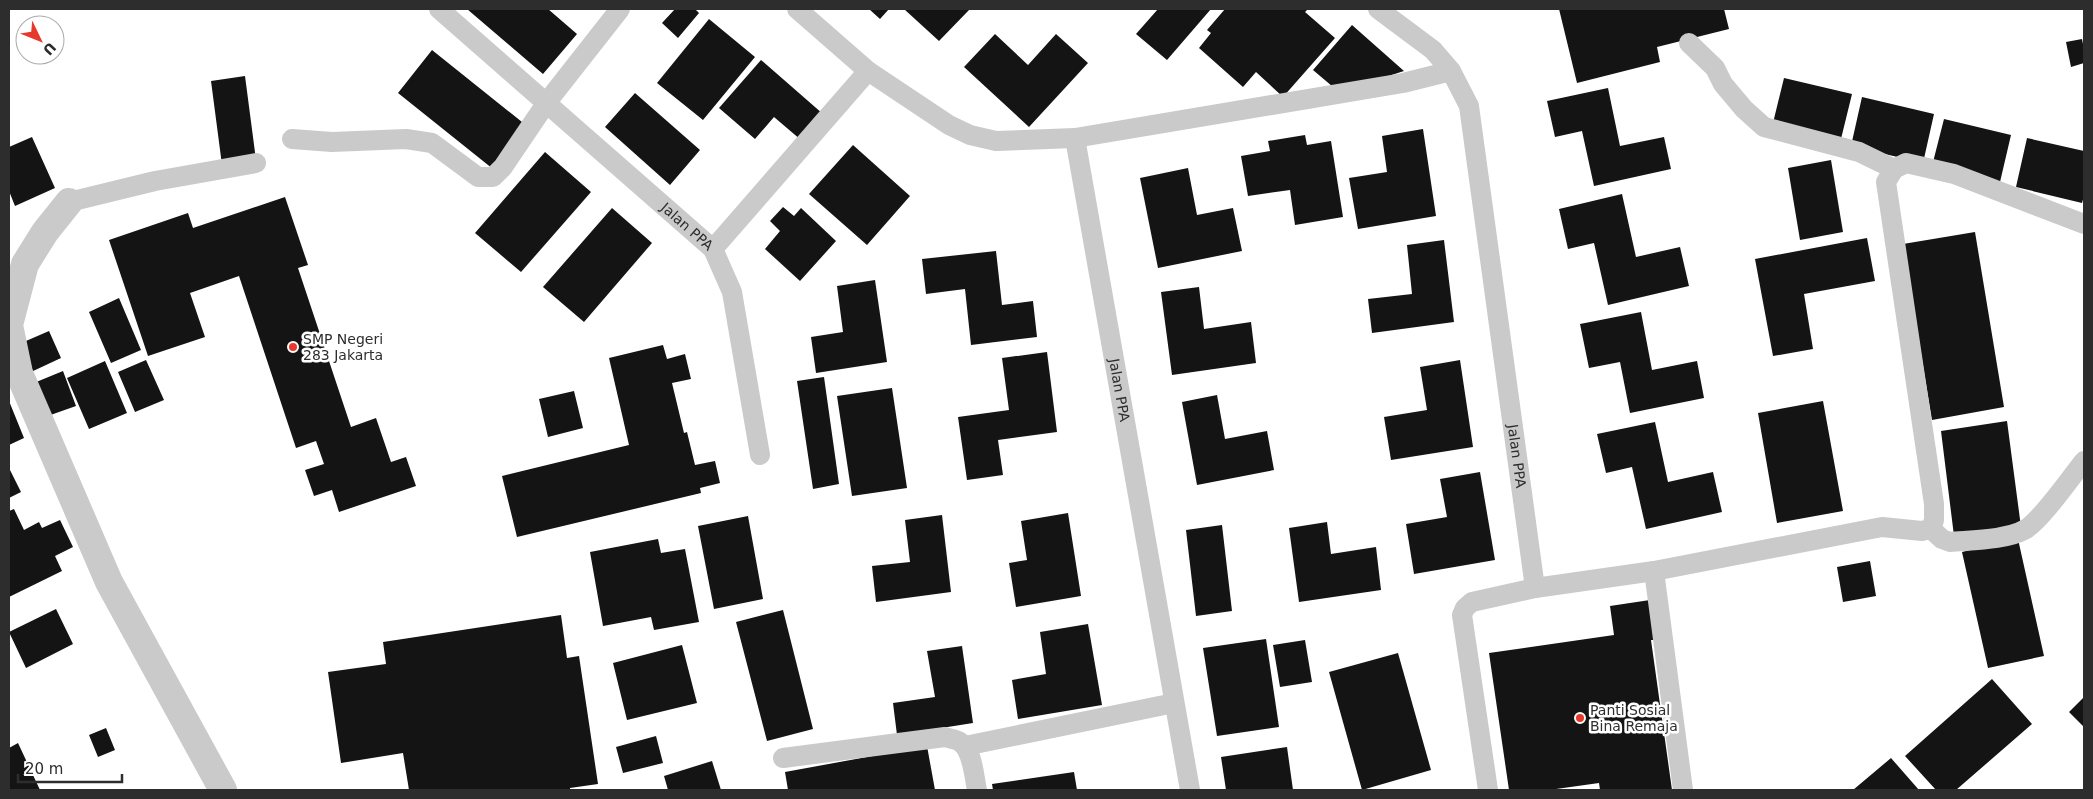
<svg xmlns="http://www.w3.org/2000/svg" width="2093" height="799" font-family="'DejaVu Sans',sans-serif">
<rect width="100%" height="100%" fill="#fff"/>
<!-- building -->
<path fill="#141414" d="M467,9H548L577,34L543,74Z
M675,9H695L699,13L678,38L662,23Z
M869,9H889L880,19Z
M904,9H970L939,41Z
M1158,9H1211L1167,60L1136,34Z
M1225,9H1308L1305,12L1335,38L1283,97L1256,72L1243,87L1199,48L1211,33L1207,30Z
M1559,9H1724L1729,29L1657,47L1660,62L1577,83Z
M709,19L755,57L703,120L657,83Z
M1352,25L1404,71L1339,92L1313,70Z
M995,34L1028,65L1056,34L1088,63L1029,127L964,67Z
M2082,39L2084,49V63L2071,67L2066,42Z
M432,50L527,126L493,169L398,93Z
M761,60L823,114L801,140L774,117L755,139L719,108Z
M245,76L256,160L222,165L211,81Z
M1784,78L1852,94L1840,143L1772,127Z
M1608,88L1620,146L1664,137L1671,169L1594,186L1582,131L1555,137L1547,101Z
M635,93L700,150L670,185L605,127Z
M1862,97L1934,114L1923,163L1851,146Z
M1944,119L2011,135L2000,182L1932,166Z
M1423,129L1436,216L1358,229L1349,178L1387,172L1382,136Z
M1305,135L1307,145L1331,141L1343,217L1295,225L1290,190L1248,196L1241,156L1270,151L1268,141Z
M32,137L55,188L15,206L9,191V147Z
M2027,138L2084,151V196L2082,203L2016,187Z
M853,145L910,196L867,245L809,194Z
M545,152L591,192L521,272L475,233Z
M1831,160L1843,232L1800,240L1788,168Z
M1188,168L1197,215L1233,208L1242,251L1158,268L1140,178Z
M1622,194L1636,257L1680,247L1689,286L1608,305L1594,243L1568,249L1559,209Z
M285,197L308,265L298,268L351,427L376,418L391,462L406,457L416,486L339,512L332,490L314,496L305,470L324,464L316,441L296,448L239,276L190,293L205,337L148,356L109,240L188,213L193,228Z
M783,207L794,216L801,208L836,241L800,281L765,249L780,231L770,221Z
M612,208L652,243L584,322L543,287Z
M1975,232L2004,407L1932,420L1903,244Z
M1867,238L1875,281L1804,294L1813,349L1773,356L1755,259Z
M1444,240L1454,322L1372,333L1368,299L1412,294L1407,245Z
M996,251L1002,305L1033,301L1037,337L971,345L965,289L926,294L922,259Z
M875,280L887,362L816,373L811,337L843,332L837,286Z
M1199,287L1204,329L1251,322L1256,363L1172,375L1161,292Z
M119,298L141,350L111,363L89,312Z
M1641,312L1652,370L1697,361L1704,398L1630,413L1620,362L1589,368L1580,324Z
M49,331L61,358L31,372L19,344Z
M663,345L667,359L685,354L691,379L672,383L684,433L687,432L695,465L715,461L720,483L700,488L701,493L517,537L502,476L629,445L609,358Z
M1047,352L1057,432L998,440L1003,475L967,480L958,417L1009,410L1002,358Z
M146,360L164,400L135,412L118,372Z
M1460,360L1473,447L1391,460L1384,417L1427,410L1420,367Z
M105,361L127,413L89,429L67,378Z
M63,371L76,406L42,418L29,385Z
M824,377L839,484L813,489L797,381Z
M892,388L907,488L852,496L837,396Z
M574,391L583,428L548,437L539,399Z
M1217,395L1225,439L1267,431L1274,470L1197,485L1182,402Z
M9,401L24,438L9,445Z
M1823,401L1843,511L1777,523L1758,413Z
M2007,421L2021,527L1954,536L1941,431Z
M1655,422L1668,482L1713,472L1722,512L1646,529L1632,467L1606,473L1597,434Z
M9,468L21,492L9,498Z
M1480,472L1495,560L1414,574L1406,524L1447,517L1440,479Z
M14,509L24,530L39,522L42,528L60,520L73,547L55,556L62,571L9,597V511Z
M1068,513L1081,596L1016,607L1009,563L1027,560L1021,521Z
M942,515L951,592L876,602L872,566L910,562L905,520Z
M748,516L763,599L714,609L698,526Z
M1327,522L1331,554L1376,547L1381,590L1299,602L1289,528Z
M1222,525L1232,611L1196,616L1186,530Z
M658,539L661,553L685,549L699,622L654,630L651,617L603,626L590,552Z
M2018,539L2044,656L1988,668L1962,552Z
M1870,561L1876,596L1843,602L1837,567Z
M1650,600L1656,640H1651L1672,790H1600L1599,783L1549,790H1509L1489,653L1614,635L1610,606Z
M56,609L73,644L26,668L9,632Z
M783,610L813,729L767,741L736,622Z
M561,615L567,658L579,656L598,784L570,788V790H409L403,753L341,763L328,672L386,664L383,642Z
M1088,624L1102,705L1018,719L1012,680L1046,674L1040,632Z
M1266,639L1279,727L1217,736L1203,648Z
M1305,640L1312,682L1280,687L1273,645Z
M682,645L697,703L627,720L613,663Z
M962,646L973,723L897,735L893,703L935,697L927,651Z
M1398,653L1431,770L1362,790L1329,672Z
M1992,679L2032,724L1956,790H1936L1905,756Z
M2084,697V727L2069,712Z
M106,728L115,750L98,757L89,735Z
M656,736L663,763L623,773L616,747Z
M18,743L40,790H9V748Z
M927,746L935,790H788L785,772Z
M1287,747L1293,790H1226L1221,757Z
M1891,758L1919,790H1853Z
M712,761L721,790H668L664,776Z
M1074,772L1077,790H993L992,784Z"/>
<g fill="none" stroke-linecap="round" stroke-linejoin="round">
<!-- service -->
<g stroke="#cacaca" stroke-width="20">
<path id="s1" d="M439,9L713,249L732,292L760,455"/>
<path d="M797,9L868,71L949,125L970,135L996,141L1075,138L1403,83L1451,71"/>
<path id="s2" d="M1378,9L1433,50L1451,71L1469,106L1535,588L1472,602L1465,608L1462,615L1488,790"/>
<path d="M1689,43L1715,68L1723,84L1744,109L1764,127L1859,152L1894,169"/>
<path id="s3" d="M1075,138L1190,790"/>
<path d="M292,139L332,142L406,139L432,143L478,177H493L503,167L547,102L620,9"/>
<path d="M69,202L155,181L256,163"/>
<path d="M713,249L868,71"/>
<path d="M1931,529L1942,539L1950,542C1972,540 2007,540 2026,529C2042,519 2071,477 2084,461"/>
<path d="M1654,571L1683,790"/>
<path d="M1535,588L1654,571L1882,527L1922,531L1931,529L1934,520V504L1886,182L1894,169L1906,163L1954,174L2084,224"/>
<path d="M965,746L1174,703"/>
<path d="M783,758L945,737C950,739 956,739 960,742C973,750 974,777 977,790"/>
</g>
<!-- minor -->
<path stroke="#cacaca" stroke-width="28" d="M69,202L45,232L25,264L9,325L19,373L109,582L223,790"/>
</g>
<!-- markers -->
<g fill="#e6382d" stroke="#fff" stroke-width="2">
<circle cx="293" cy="347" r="5"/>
<circle cx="1580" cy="718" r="5"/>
</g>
<g text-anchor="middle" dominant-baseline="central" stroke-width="5" stroke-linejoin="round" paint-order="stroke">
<!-- street labels -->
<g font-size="14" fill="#2d2d2d" stroke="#fff">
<text stroke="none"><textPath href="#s1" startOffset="330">Jalan PPA</textPath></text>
<text stroke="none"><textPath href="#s3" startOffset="256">Jalan PPA</textPath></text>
<text stroke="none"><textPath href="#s2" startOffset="489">Jalan PPA</textPath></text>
</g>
<!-- poi labels -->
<g font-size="14" fill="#2d2d2d" stroke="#fff" text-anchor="start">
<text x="303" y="339">SMP Negeri<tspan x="303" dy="16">283 Jakarta</tspan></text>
<text x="1590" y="710">Panti Sosial<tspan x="1590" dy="16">Bina Remaja</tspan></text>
</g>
</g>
<!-- border -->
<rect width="2093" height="799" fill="none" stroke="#2d2d2d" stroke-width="20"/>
<!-- north arrow -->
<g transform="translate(40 40) rotate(133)"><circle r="24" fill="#ffffff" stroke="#ababab"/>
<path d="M0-4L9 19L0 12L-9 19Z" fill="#e6382d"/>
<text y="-8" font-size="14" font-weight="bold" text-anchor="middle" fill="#2d2d2d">U</text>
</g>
<!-- scale -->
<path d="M18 774v8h104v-8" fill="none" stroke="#2d2d2d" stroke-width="2.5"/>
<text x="25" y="774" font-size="15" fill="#2d2d2d" stroke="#ffffff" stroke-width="4" paint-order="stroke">20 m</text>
</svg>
